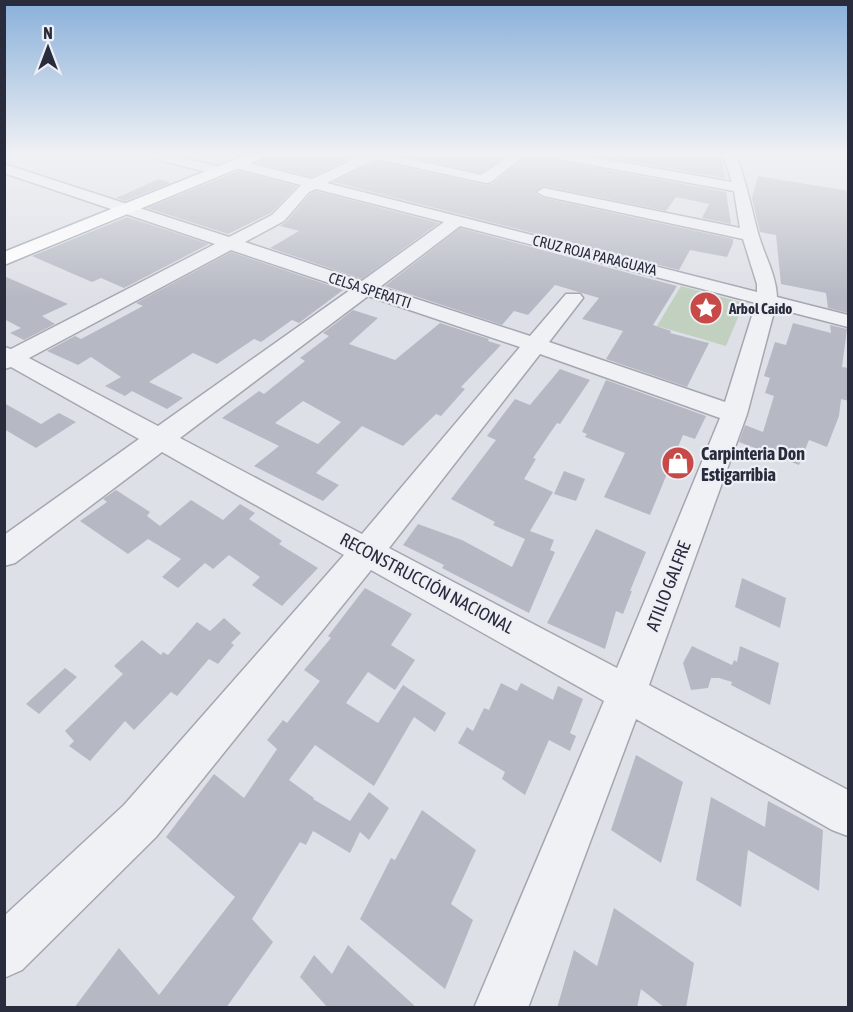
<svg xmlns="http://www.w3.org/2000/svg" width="853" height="1012" font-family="'Asap Condensed',sans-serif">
<rect width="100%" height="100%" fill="#dee0e7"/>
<!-- green -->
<path fill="#c1d0bf" d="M681,286L744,303L726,346L657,326Z"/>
<!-- building -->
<path fill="#b6b9c3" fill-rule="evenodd" d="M271,155H358L312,177L257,163Z
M402,155H507L481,173Z
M527,155H541L559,161L726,192L731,224L702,218L709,204L676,197L666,211L544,186L535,193L544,198L733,239V243L727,257L690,250L679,270L333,182L374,162H381L486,185L492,184Z
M592,155H721L725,178Z
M238,171L297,186L271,213L228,234L147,208Z
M758,176L849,191L848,313L828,308L826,293L781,284L776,235L760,232L752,198Z
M159,179L171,183L125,201L116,198Z
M316,191L439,223L362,279L270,248L299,231L280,226L286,222L310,194Z
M127,217L209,244L124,288L101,278L92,282L32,256Z
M460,228L677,286L653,325L671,331L670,333L709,343L687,387L606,359L623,331L582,319L599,298L555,285L528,315L514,311L502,325L385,286Z
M231,252L343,290L299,323L292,320L261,342L254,339L217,364L193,353L149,382L183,398L167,409L132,391L125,396L105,386L121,377L91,357L78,365L47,351L75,336L81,339L143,306L136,303Z
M4,276L68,304L42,316L55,324L24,340L10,333L21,328L4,319Z
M353,310L378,318L349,344L395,360L440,323L489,339L488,341L501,345L461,387L465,389L441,416L436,414L403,446L362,426L316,473L339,485L323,501L254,466L279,446L222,418L259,391L264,394L305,361L300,358L329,336L323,333ZM303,401L341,422L318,444L275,423Z
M793,323L831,333L830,325L847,329L842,367L849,368V401L841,399L839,416L827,447L809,440L799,465L739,442L745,425L763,432L774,396L765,393L770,378L764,376L775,342L786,345Z
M560,369L590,380L560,424L557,423L533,458L536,459L524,479L553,492L530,531L554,540L550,550L555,552L529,613L442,568L444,565L403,545L418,524L462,540L512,567L525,539L493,525L495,522L451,499L496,440L487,436L515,399L530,405Z
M606,380L706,416L695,439L683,435L650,515L604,497L625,453L585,437L587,434L582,432Z
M4,403L41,424L59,413L76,422L36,448L4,429Z
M564,471L585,479L576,501L554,494Z
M116,490L150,512L147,516L160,526L191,500L223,520L240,504L255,513L249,519L282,541L279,544L318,568L282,606L252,585L260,577L229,555L213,569L205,563L178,588L162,577L181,559L148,539L128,554L80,521L107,502L103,499Z
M596,529L646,552L630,591H632L623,614L616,611L605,649L547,623Z
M742,578L786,598L780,628L735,607Z
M365,588L412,614L391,645L415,660L395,690L368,672L346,703L378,723L403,685L446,713L435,732L414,717L374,786L315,745L289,780L314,798L313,799L350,821L369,792L389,808L369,840L360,832L350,853L313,831L306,845L300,842L252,919L273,942L226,1008H74L119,948L159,995L235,897L166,837L214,774L244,798L277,749L267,740L283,720L287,723L320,681L304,670L331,638L328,636Z
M224,618L241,633L231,643L234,645L218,664L209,659L177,696L171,692L134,730L125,721L90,761L69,746L74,741L65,731L123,674L114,666L142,640L161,655L163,652L168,655L197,622L210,631Z
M692,646L732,665L734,660L737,662L740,646L779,663L770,705L731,685L732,682L719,678H711L708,688L691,690L683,663Z
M65,668L77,677L39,714L26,704Z
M501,683L517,691L521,683L553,700L558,686L583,699L570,733L576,736L570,751L549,740L525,795L502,779L505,772L458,743L467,727L473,731L484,708L489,710Z
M636,755L683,782L661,863L611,830Z
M711,797L765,827L768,801L823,830L819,891L748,850L741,907L696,880Z
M422,810L476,850L451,904L473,920L445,989L360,919L391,858L395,860Z
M614,908L694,963L686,1008H665L641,989L637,1008H557L574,950L597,966Z
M348,945L417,1008H328L300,977L314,955L332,974Z"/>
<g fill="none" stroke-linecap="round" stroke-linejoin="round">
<!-- minor casing -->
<g stroke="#a4a6b1" stroke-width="3">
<path id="minor" d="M149,155H171L224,168L226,171L219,175L151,158Z
M363,155H393L481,175L511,155H525L491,182L486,183L381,160H373L327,183L757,292V284L743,239L544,196L537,192L544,188L740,228L734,191L559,159L552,155H580L732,182L723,155H736C746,181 751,206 758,233C764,255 776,274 777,297L848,315V327L775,308L747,414L649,685L848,790V836L832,830L636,719L528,1008H474L604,701L371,570L156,837L22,970L4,978V916L124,805L344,555L162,452L15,563L4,566V535L139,439L11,367L4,369V347L11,349L215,244L4,173V164L229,237L272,215L301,185L231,167L229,164L231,161L236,160L312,179ZM316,189L444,222L362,281L245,242L284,221L309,192ZM460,226L756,303L725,402L549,342L583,298L580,294H566L530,336L380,287ZM231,250L350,290L158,426L29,358ZM368,296L520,347L362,534L180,438ZM540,354L720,418L617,668L389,548Z"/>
</g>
<!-- major casing -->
<g stroke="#9ea3b2" stroke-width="3">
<path id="major" d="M246,155H265L263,158L4,265V252Z"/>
</g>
<!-- minor -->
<use href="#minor" fill="#f0f1f5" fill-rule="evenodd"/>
<!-- major -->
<use href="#major" fill="#fff" fill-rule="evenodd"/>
</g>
<!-- sky -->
<linearGradient id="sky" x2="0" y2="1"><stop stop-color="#89b0da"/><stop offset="0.52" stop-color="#f0f1f4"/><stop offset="1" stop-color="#f0f1f4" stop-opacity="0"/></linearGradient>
<rect width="853" height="297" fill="url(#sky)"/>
<!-- icons -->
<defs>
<g id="sight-disc" transform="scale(1.725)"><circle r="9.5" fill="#c74948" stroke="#edeff5"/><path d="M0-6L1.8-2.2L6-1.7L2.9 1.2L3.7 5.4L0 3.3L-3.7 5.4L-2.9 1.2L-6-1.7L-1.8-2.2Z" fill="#fff"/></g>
<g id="shop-disc" transform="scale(1.725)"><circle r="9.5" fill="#c74948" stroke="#edeff5"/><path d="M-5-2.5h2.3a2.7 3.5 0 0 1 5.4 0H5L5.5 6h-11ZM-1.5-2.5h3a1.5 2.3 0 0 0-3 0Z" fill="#fff"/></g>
</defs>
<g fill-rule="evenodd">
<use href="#sight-disc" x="706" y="308"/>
<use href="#shop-disc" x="678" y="463"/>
</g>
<g text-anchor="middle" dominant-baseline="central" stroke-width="4.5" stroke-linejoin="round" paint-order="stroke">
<!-- far-street labels -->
<g font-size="15" fill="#282c3d" stroke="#edeff5">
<text transform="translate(595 255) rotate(14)">CRUZ ROJA PARAGUAYA</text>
<text transform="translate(370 290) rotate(18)">CELSA SPERATTI</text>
</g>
<!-- far-poi labels -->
<g font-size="15" font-weight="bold" fill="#282c3d" stroke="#edeff5" text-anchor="start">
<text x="729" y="308">Arbol Caido</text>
</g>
<!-- poi labels -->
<g font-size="18" font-weight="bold" fill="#282c3d" stroke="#edeff5" text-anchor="start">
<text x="701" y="453">Carpinteria Don<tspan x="701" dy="21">Estigarribia</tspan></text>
</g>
<!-- street labels -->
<g font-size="18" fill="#282c3d" stroke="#edeff5">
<text transform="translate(427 583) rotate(28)">RECONSTRUCCIÓN NACIONAL</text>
<text transform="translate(668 586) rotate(-69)">ATILIO GALFRE</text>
</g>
</g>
<!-- border -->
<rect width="853" height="1012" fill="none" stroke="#282c3d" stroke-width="12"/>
<!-- north arrow -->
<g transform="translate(48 48)" stroke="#edeff5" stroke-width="4.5" paint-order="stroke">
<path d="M0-4.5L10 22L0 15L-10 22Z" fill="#282c3d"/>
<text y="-9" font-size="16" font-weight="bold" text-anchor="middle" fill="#282c3d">N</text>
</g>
</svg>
